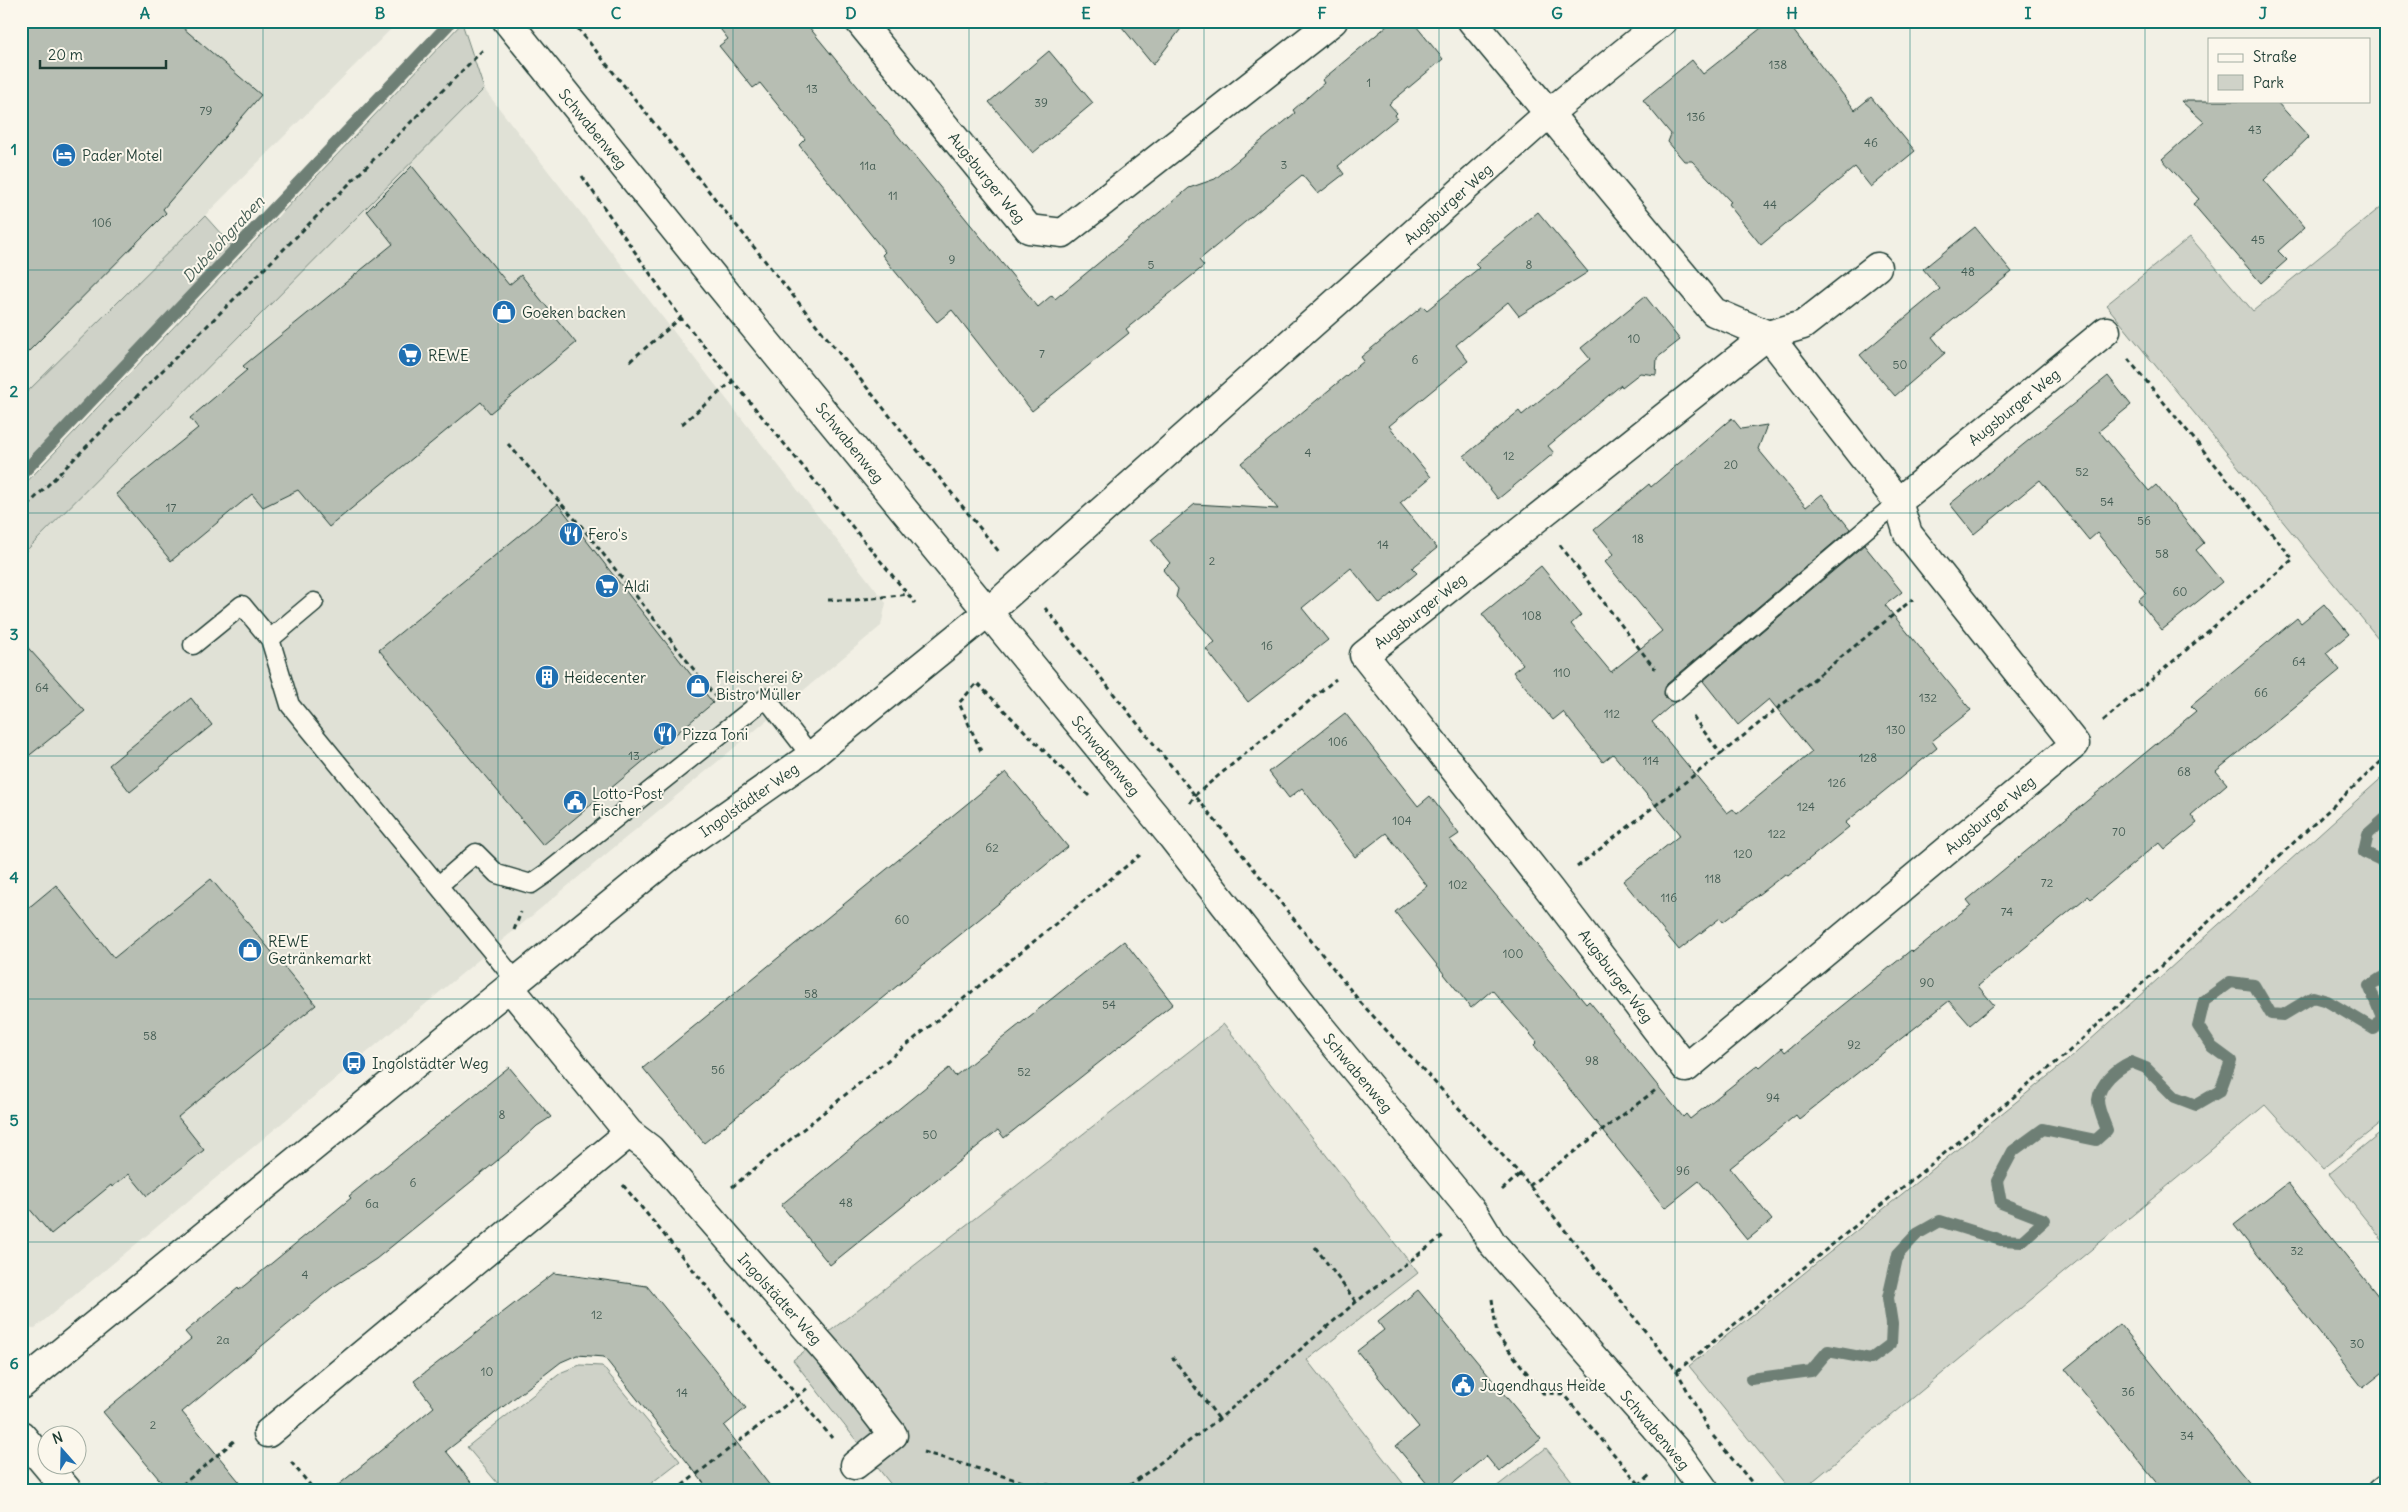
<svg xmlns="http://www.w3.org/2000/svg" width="2408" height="1512" font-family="Delius,sans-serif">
<rect width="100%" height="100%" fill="#f2f0e5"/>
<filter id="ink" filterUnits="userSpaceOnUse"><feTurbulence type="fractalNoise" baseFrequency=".02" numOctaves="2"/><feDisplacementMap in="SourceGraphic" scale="10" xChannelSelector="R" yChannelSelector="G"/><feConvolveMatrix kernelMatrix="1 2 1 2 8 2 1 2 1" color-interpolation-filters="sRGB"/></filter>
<g filter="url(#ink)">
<!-- built -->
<path fill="#e0e1d6" d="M21,21H399L21,400Z
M484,89L886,603L881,626L35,1328L21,1327V556Z"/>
<!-- green -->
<path fill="#cfd2c8" stroke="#77887e" d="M462,23L484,89L21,556V488Z
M2387,202V649L2106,305L2190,237L2253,311Z
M205,216L232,246L21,467V398Z
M2387,773V1118L2323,1169L2265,1105L1801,1491H1791L1689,1366L2068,1060Z
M1224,1024L1418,1273L1307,1360L1409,1491H896L793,1360Z
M2387,1127V1246L2329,1174Z
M580,1365L602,1366L680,1461L641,1491H504L467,1447L562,1372Z
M1546,1448L1580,1491H1491Z"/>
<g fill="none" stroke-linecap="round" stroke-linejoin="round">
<!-- stream -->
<path stroke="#6e7f75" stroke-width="12" d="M21,475L448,25
M2387,817L2368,834L2364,852L2383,861L2387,859
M1751,1379L1811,1371L1828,1351L1871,1359L1891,1344L1892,1324L1888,1298L1898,1254L1917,1234L1940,1221L2001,1240L2022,1241L2045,1220L2001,1203L1997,1181L2013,1151L2043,1129L2096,1140L2107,1130C2104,1122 2098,1109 2098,1100C2100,1083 2116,1069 2131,1062L2146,1068L2175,1097L2196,1105L2220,1091L2231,1061L2212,1047L2198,1026L2204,1001L2230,982L2254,985L2271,1014L2283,1015L2313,997L2327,1001L2374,1029L2382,1017L2369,986L2381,978H2387"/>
</g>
<!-- building -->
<path fill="#b7beb3" stroke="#1f3d34" d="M21,21H175L261,95L163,209L166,213L21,359Z
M714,21H804L1038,307L1052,295L1055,299L1189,188L1215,179L1295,113L1293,110L1324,83L1322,80L1393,21H1412L1443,59L1389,104L1397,113L1395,115L1397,118L1338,166L1344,174L1318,194L1302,175L1199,260L1204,266L1126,329L1129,333L1032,411L952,310L937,322L893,269L882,255L885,252L799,145L805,139L760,83L753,88L719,46L728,39Z
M1117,21H1187L1153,65Z
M1770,21H1786L1855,110L1871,97L1915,151L1871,187L1855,167L1761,245L1728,204L1731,202L1692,161H1684L1668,142L1671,134L1643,100L1692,60L1703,74Z
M1049,51L1093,103L1033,153L989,102Z
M2181,101H2276L2309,137L2264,180L2305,227L2278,251L2287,260L2261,283L2193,204L2199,199L2162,159L2204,122Z
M412,166L509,285L521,275L576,343L490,413L481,402L329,527L298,490L263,507L252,494L171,561L116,494L198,428L190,418L247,370L243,366L393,244L367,211Z
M1538,212L1588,272L1519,316L1508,302L1456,345L1468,361L1389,426L1431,477L1400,503L1437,548L1412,568L1417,573L1380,604L1351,568L1302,608L1328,640L1248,702L1206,649L1215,642L1176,597L1178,589L1163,570L1170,563L1151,540L1195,504L1278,509L1241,463L1364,361L1361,357L1423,306L1427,310L1479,268L1475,264Z
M1975,227L2012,272L1932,337L1945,353L1895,396L1860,355L1940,289L1923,269Z
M1645,296L1680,340L1657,358L1656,375L1640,373L1622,387L1621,385L1548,446L1554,453L1498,499L1464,456L1519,411L1522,415L1590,359L1581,348Z
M2108,376L2131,405L2099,431L2149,491L2156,485L2204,543L2196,550L2222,582L2162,630L2138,600L2146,593L2097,533L2089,540L2040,480L1974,534L1950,504Z
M1732,418L1741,429L1767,425L1758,449L1806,507L1822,494L1850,529L1667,684L1664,694L1666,699L1675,702L1652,722L1727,813L1733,809L1737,814L1812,752L1769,699L1738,725L1703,681L1864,545L1902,592L1885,605L1971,710L1932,741L1937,748L1845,823L1849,827L1788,876L1785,874L1723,922L1720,918L1679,950L1623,881L1680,835L1613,754L1603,762L1563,712L1553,720L1513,672L1523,664L1482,614L1541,566L1581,615L1571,624L1611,672L1662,631L1605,562L1614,554L1594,530L1649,484L1651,487Z
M558,504L713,703L543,845L379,650Z
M2324,604L2349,634L2326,653L2340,670L2216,771L2227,784L2191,815L2197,823L2165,849L2159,842L2091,899L2088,896L1978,986L1994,1005L1970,1025L1949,1001L1799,1119L1796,1115L1730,1168L1772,1220L1747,1240L1699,1181L1665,1208L1534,1045L1537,1042L1492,990L1471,1008L1395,912L1427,886L1386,833L1355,857L1302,788L1289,798L1269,772L1345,713L1418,806L1430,796L1459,834L1450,840L1586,1004L1589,1001L1683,1117L1686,1114L1690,1119L1758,1065L1760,1067L1782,1048L1785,1052L1911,950L1913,952L1971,905L1967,900L2196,711L2191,706L2297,618L2301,623Z
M21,640L85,711L21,762Z
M191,698L212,725L130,792L109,765Z
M1006,772L1068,847L704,1143L643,1068Z
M211,879L316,1005L178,1117L204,1150L147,1196L129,1174L112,1187L111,1185L51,1234L21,1199V914L56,885L114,958Z
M1124,941L1173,1004L1004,1138L998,1130L830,1265L781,1205L949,1068L955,1076Z
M509,1067L551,1117L537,1126L519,1143L376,1259L333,1287L182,1412L247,1491H169L103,1412L191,1339L185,1332L238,1288L239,1290L351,1198L349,1196Z
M2288,1183L2387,1307V1369L2363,1388L2234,1225Z
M554,1273L647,1286L746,1408L724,1426L774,1491H710L604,1357L577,1355L561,1362L446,1451L478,1491H331L434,1407L414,1381Z
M1418,1290L1541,1439L1499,1472L1486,1456L1444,1491H1433L1396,1446L1419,1427L1357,1351L1384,1330L1378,1322Z
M2120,1324L2192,1413L2256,1491H2163L2065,1369Z"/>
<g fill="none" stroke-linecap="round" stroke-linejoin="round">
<!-- lane casing -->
<g stroke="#1f3d34" stroke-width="21">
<path id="lane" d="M270,639L314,602
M193,645L242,605L270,639L290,705L517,982
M1674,692L1898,502
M439,885L476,853L497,874L531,884L547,873L766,698L811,756"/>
</g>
<!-- street casing -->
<g stroke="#1f3d34" stroke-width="31">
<path id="street" d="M859,21L1029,229L1063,233L1333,21
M1472,21L1714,312L1768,335L1364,655L1549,889L1686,1068L2075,744L1908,534L1898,502L1768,335L1803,325L1877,267
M1898,502L2106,331
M510,988L629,1133L650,1149L838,1364L893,1435L855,1465
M21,1385L680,848L811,756L988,612L1548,114L1663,21
M268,1433L629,1133
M21,1435L68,1491
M2383,1491L2387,1488"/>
</g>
<!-- secondary casing -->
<g stroke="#1f3d34" stroke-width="31">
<path id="secondary" d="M507,21L718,283L1169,833L1321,1028L1475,1215L1492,1243L1676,1451L1705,1491"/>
</g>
<!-- path -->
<path stroke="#1f3d34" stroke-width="3" stroke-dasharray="5 4" stroke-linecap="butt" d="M572,21L1000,553
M582,176L681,318L915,603
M630,361L681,318
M682,424L733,381
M508,444L582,527L717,699
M21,512L483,50
M1560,545L1655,669
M828,600H856L909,594
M1045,608L1361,1003L1520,1174L1677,1371L1709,1431
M2103,721L2293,559L2128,359
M981,751L959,703L977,683L1089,796
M1721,754L1913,599
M1190,803L1195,795L1336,679
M1577,867L1721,754L1693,717
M514,930L521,912
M623,1185L832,1438
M1529,1186L1657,1089
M732,1187L1140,855
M1502,1190L1520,1174
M1315,1247L1356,1302
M1492,1299L1497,1335L1543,1393L1563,1394L1645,1491
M22,1337L23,1268
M1172,1357L1219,1419
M1677,1371L2064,1056L2387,756
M1713,1436L1759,1491
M923,1452L1026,1483L1116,1491
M291,1462L315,1491
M175,1491L234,1441
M675,1491L809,1387
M1122,1491L1219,1419L1356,1302L1444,1235
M1632,1491L1650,1475"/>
<!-- lane -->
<use href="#lane" stroke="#fbf7ec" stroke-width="18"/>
<!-- street -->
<use href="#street" stroke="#fbf7ec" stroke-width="28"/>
<!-- secondary -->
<use href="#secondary" stroke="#fbf7ec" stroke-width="28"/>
</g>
</g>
<!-- grid -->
<path fill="none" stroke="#0f766e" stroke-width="1" stroke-opacity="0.55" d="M263,21V1491M498,21V1491M733,21V1491M969,21V1491M1204,21V1491M1439,21V1491M1675,21V1491M1910,21V1491M2145,21V1491M21,270H2387M21,513H2387M21,756H2387M21,999H2387M21,1242H2387"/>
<!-- icons -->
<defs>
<g id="hotel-disc" transform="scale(1.25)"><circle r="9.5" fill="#1f6fb2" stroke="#fbf7ec"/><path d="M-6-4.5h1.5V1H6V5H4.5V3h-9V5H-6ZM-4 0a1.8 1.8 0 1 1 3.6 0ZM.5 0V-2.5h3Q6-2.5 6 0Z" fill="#fff"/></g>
<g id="shop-disc" transform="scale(1.25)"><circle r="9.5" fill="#1f6fb2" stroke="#fbf7ec"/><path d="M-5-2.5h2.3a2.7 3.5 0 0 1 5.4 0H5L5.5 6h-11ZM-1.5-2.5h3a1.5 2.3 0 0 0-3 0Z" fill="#fff"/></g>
<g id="supermarket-disc" transform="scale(1.25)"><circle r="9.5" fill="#1f6fb2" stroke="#fbf7ec"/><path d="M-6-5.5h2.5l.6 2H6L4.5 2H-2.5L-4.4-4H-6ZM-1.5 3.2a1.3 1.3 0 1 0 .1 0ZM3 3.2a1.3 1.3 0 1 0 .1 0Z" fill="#fff"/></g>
<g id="restaurant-disc" transform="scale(1.25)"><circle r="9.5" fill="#1f6fb2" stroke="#fbf7ec"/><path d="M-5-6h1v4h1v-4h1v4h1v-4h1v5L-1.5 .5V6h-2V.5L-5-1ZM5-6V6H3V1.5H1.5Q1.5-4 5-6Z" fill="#fff"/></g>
<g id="building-disc" transform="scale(1.25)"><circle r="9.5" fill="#1f6fb2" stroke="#fbf7ec"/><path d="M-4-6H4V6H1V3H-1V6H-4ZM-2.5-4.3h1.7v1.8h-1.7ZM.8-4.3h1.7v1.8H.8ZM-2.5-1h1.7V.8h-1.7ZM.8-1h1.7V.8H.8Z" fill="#fff"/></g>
<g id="civic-disc" transform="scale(1.25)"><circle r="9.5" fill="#1f6fb2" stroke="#fbf7ec"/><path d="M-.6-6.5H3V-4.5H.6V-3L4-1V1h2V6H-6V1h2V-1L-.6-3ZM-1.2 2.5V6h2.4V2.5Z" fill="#fff"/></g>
<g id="bus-disc" transform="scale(1.25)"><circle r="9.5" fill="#1f6fb2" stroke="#fbf7ec"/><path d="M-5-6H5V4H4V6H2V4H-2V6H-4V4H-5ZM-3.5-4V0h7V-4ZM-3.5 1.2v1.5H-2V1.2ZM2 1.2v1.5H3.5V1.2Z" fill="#fff"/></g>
</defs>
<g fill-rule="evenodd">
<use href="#hotel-disc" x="64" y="155"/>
<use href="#shop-disc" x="504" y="312"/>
<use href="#supermarket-disc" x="410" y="355"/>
<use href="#restaurant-disc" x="571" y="534"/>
<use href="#supermarket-disc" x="607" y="586"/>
<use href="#building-disc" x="547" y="677"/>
<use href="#shop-disc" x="698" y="686"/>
<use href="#restaurant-disc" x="665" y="734"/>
<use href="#civic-disc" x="575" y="802"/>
<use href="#shop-disc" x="250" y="950"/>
<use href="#bus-disc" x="354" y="1063"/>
<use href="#civic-disc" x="1463" y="1385"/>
</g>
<g text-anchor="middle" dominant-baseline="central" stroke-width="4" stroke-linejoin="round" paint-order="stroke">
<!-- number labels -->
<g font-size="12" fill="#455d54">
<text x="1778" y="64">138</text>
<text x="1369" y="82">1</text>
<text x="812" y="88">13</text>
<text x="1041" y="102">39</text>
<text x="206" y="110">79</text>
<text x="1696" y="116">136</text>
<text x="2255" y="129">43</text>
<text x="1871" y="142">46</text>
<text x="1284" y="164">3</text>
<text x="868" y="165">11a</text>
<text x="893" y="195">11</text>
<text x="1770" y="204">44</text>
<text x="102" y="222">106</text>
<text x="2258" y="239">45</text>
<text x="952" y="259">9</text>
<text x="1151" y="264">5</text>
<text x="1529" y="264">8</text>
<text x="1968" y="271">48</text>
<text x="1634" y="338">10</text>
<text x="1042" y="353">7</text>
<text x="1415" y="359">6</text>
<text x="1900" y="364">50</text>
<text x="1308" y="452">4</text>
<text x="1509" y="455">12</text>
<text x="1731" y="464">20</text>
<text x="2082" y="471">52</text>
<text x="2107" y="501">54</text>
<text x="171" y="507">17</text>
<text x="2144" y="520">56</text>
<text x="1638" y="538">18</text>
<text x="1383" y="544">14</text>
<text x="2162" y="553">58</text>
<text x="1212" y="560">2</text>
<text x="2180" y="591">60</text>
<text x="1532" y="615">108</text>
<text x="1267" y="645">16</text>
<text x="2299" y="661">64</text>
<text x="1562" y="672">110</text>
<text x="42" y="687">64</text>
<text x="2261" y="692">66</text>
<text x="1928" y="697">132</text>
<text x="1612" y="713">112</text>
<text x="1896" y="729">130</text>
<text x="1338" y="741">106</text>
<text x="634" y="755">13</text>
<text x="1868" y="757">128</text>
<text x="1651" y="760">114</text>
<text x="2184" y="771">68</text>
<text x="1837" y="782">126</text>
<text x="1806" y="806">124</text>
<text x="1402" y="820">104</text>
<text x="2119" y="831">70</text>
<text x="1777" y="833">122</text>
<text x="992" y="847">62</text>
<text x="1743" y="853">120</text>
<text x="1713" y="878">118</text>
<text x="2047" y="882">72</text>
<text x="1458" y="884">102</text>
<text x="1669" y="897">116</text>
<text x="2007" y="911">74</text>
<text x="902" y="919">60</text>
<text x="1513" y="953">100</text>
<text x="1927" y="982">90</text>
<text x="811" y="993">58</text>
<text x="1109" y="1004">54</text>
<text x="150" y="1035">58</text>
<text x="1854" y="1044">92</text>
<text x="1592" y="1060">98</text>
<text x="718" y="1069">56</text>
<text x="1024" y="1071">52</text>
<text x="1773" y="1097">94</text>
<text x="502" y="1114">8</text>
<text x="930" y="1134">50</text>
<text x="1683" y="1170">96</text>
<text x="413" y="1182">6</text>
<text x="846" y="1202">48</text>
<text x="372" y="1203">6a</text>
<text x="2297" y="1250">32</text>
<text x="305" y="1274">4</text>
<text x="597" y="1314">12</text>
<text x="223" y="1339">2a</text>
<text x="2357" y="1343">30</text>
<text x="487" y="1371">10</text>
<text x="2128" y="1391">36</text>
<text x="682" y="1392">14</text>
<text x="153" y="1424">2</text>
<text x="2187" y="1435">34</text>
</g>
<!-- street labels -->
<g font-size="15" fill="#1f3d34" stroke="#fbf7ec">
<text transform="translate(593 129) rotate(51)">Schwabenweg</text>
<text transform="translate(987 178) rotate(51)">Augsburger Weg</text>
<text transform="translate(1448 204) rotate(-42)">Augsburger Weg</text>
<text transform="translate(2014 407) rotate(-39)">Augsburger Weg</text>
<text transform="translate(850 443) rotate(51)">Schwabenweg</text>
<text transform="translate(1420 611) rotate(-38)">Augsburger Weg</text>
<text transform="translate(1106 756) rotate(51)">Schwabenweg</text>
<text transform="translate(749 800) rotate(-35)">Ingolstädter Weg</text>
<text transform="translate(1990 815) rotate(-40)">Augsburger Weg</text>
<text transform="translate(1616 976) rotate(53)">Augsburger Weg</text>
<text transform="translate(1358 1073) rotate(50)">Schwabenweg</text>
<text transform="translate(780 1299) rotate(48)">Ingolstädter Weg</text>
<text transform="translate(1655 1430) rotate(50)">Schwabenweg</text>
</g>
<!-- poi labels -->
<g font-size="15" fill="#1f3d34" stroke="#fbf7ec" text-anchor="start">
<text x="82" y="155">Pader Motel</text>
<text x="522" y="312">Goeken backen</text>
<text x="428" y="355">REWE</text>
<text x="588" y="534">Fero's</text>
<text x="624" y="586">Aldi</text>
<text x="564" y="677">Heidecenter</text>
<text x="716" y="677">Fleischerei &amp;<tspan x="716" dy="17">Bistro Müller</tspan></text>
<text x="682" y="734">Pizza Toni</text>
<text x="592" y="793">Lotto-Post<tspan x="592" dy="17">Fischer</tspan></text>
<text x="268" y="941">REWE<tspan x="268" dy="17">Getränkemarkt</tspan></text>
<text x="372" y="1063">Ingolstädter Weg</text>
<text x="1480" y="1385">Jugendhaus Heide</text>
</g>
<!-- water labels -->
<g font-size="16" font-style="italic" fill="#465e55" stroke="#fbf7ec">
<text transform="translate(223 239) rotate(-47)">Dubelohgraben</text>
</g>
</g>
<!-- margin -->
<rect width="2408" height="1512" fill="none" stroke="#fbf7ec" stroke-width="55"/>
<!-- legend -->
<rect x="2208" y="38" width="162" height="65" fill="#fbf7ec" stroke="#a3ada2"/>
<rect x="2218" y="54" width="25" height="8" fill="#fbf7ec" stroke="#a3ada2"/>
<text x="2253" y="62" font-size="15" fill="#1f3d34">Straße</text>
<rect x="2218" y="75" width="25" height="15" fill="#cfd2c8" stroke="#a3ada2"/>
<text x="2253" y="88" font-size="15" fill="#1f3d34">Park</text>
<!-- north arrow -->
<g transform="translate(62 1450) rotate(340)"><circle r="24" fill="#fbf7ec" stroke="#a3ada2"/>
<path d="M0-4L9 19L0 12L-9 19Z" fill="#1f6fb2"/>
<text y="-8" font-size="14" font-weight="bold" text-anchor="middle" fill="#1f3d34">N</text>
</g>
<!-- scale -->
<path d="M40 60v8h126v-8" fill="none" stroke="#1f3d34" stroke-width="2.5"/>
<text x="48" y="60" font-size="15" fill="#1f3d34" stroke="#fbf7ec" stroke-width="4" paint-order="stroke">20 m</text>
<rect x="28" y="28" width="2352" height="1456" fill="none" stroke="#0f766e" stroke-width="2"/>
<g font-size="16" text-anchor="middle" font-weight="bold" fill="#0f766e">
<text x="145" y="19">A</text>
<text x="380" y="19">B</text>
<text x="616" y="19">C</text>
<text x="851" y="19">D</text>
<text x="1086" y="19">E</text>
<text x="1322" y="19">F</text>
<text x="1557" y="19">G</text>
<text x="1792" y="19">H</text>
<text x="2028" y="19">I</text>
<text x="2263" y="19">J</text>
<text x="14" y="155">1</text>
<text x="14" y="397">2</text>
<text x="14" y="640">3</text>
<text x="14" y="883">4</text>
<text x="14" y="1126">5</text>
<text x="14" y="1369">6</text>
</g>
</svg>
